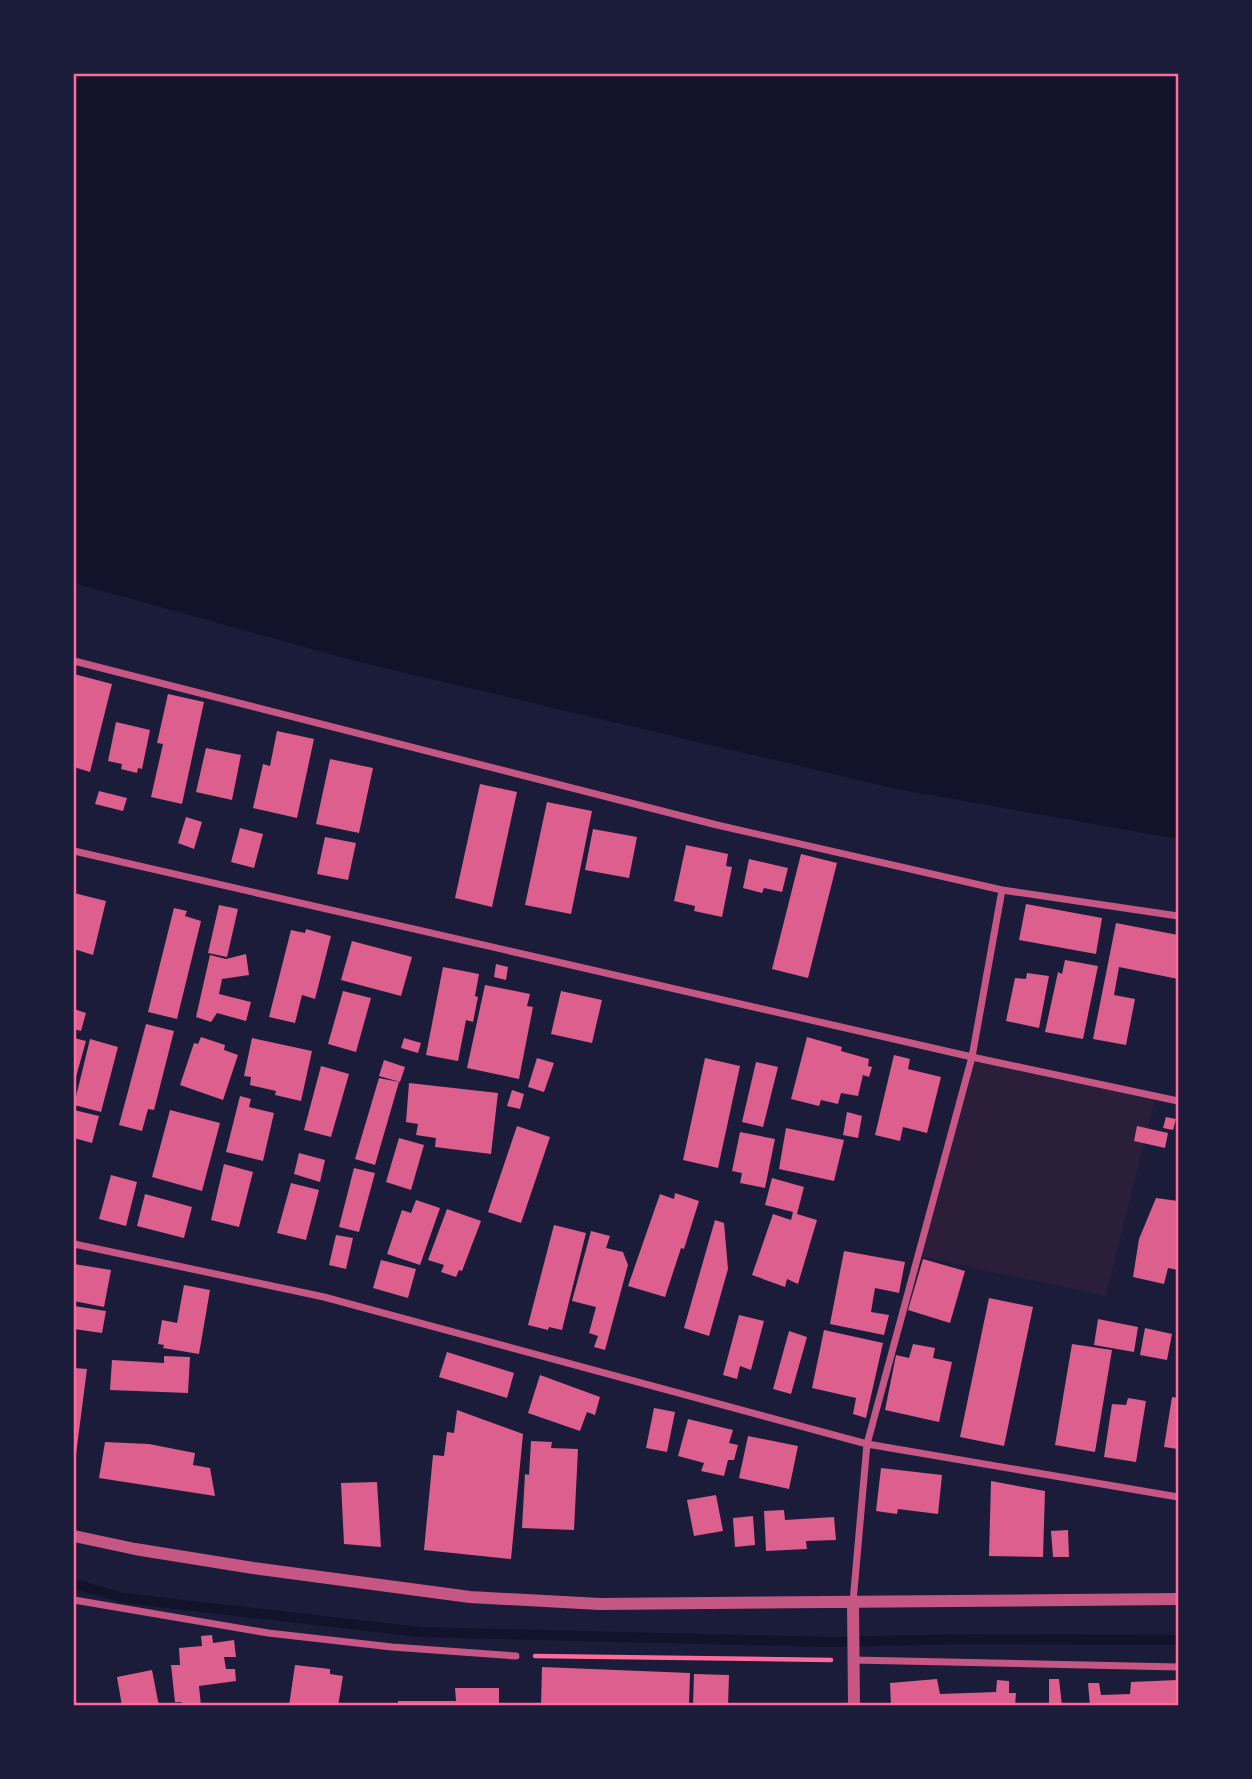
<svg xmlns="http://www.w3.org/2000/svg" width="1252" height="1779" font-family="Mulish,sans-serif">
<rect width="100%" height="100%" fill="#1b1b3a"/>
<!-- green -->
<path fill="#2a1e3b" d="M972,1057L1156,1096L1106,1296L918,1256Z"/>
<!-- water -->
<path fill="#12122b" d="M74,74H1178V839L897,789L355,661L74,583Z"/>
<g fill="none" stroke-linecap="round" stroke-linejoin="round">
<!-- stream -->
<path stroke="#12122b" stroke-width="10" d="M74,1584L124,1598L420,1632L829,1642L969,1639L1178,1640"/>
</g>
<!-- building -->
<path fill="#dd5f8e" d="M74,674L112,684L90,772L74,767Z
M168,694L204,702L182,804L151,797L163,744L157,743Z
M116,722L150,730L142,769L138,768L137,773L121,769L122,764L108,761Z
M277,731L314,739L297,818L253,808L263,764L270,766Z
M206,748L241,755L232,800L196,792Z
M330,759L373,768L359,833L316,824Z
M480,784L517,792L492,907L455,898Z
M99,791L127,798L123,811L95,804Z
M547,802L592,811L571,914L525,905Z
M186,817L202,822L194,849L178,843Z
M240,828L263,834L254,868L231,862Z
M593,829L637,837L629,878L585,870Z
M325,837L356,843L348,880L317,874Z
M686,845L728,854L726,866L732,867L722,917L694,911L695,906L674,901Z
M801,854L837,863L808,978L772,969Z
M749,859L788,868L782,892L764,888L762,893L743,888Z
M74,893L106,901L93,955L74,949Z
M1026,904L1102,918L1096,954L1019,940Z
M219,905L238,909L227,957L208,953Z
M174,908L187,911L185,916L201,921L177,1019L148,1012Z
M1116,923L1178,935V979L1119,967L1114,995L1135,999L1126,1045L1093,1039Z
M306,929L331,936L315,999L302,995L295,1023L269,1017L291,930L305,933Z
M352,941L412,957L401,996L341,980Z
M246,954L249,975L222,979L219,994L251,1002L246,1021L217,1013L211,1022L196,1017L210,955L226,959Z
M1065,960L1098,966L1083,1039L1045,1032L1058,972L1062,974Z
M496,964L508,967L506,980L494,977Z
M443,967L479,974L475,996L478,997L473,1022L466,1020L458,1061L426,1055Z
M1027,973L1049,976L1039,1028L1006,1021L1015,978L1026,979Z
M485,985L530,994L527,1006L533,1007L519,1079L467,1068Z
M343,991L371,998L356,1052L328,1044Z
M561,991L602,1000L592,1043L551,1034Z
M74,1009L86,1013L81,1031L74,1029Z
M146,1024L174,1031L154,1110L148,1109L142,1131L119,1125Z
M201,1037L225,1045L224,1050L238,1055L223,1100L180,1085L194,1043L198,1044Z
M807,1037L842,1047L841,1051L869,1059L868,1066L872,1067L869,1077L863,1075L858,1096L841,1093L838,1104L821,1100L819,1106L791,1099Z
M74,1038L86,1041L74,1084Z
M252,1038L312,1051L301,1101L275,1095L276,1091L250,1085L251,1077L244,1076Z
M404,1038L421,1043L418,1053L401,1048Z
M90,1039L118,1047L101,1112L74,1105Z
M894,1055L910,1059L908,1069L941,1077L927,1133L903,1127L900,1141L875,1135Z
M537,1058L554,1063L544,1092L528,1087Z
M705,1058L740,1066L718,1168L683,1160Z
M384,1060L405,1067L400,1082L379,1076Z
M756,1062L778,1067L763,1127L742,1122Z
M321,1066L349,1074L331,1137L304,1130Z
M379,1078L399,1082L375,1165L355,1159Z
M409,1083L498,1093L491,1154L435,1147L436,1138L416,1135L418,1124L406,1122Z
M512,1090L524,1094L520,1109L507,1106Z
M240,1096L251,1099L249,1107L274,1113L263,1161L226,1152Z
M74,1110L99,1116L92,1143L74,1138Z
M170,1110L220,1123L202,1191L152,1177Z
M847,1112L862,1116L858,1138L843,1135Z
M1166,1117L1176,1119L1173,1130L1163,1128Z
M517,1126L550,1137L521,1223L488,1212Z
M1137,1126L1168,1133L1165,1148L1134,1141Z
M786,1128L844,1140L834,1181L779,1169Z
M740,1132L775,1139L765,1188L740,1183L742,1173L732,1171Z
M399,1138L424,1145L411,1190L386,1182Z
M299,1153L325,1160L320,1182L294,1174Z
M224,1164L253,1172L239,1227L211,1220Z
M354,1168L375,1173L359,1232L339,1227Z
M111,1175L137,1182L126,1226L99,1219Z
M772,1178L804,1187L797,1214L817,1220L798,1284L787,1279L785,1287L752,1275L773,1214L791,1220L793,1212L765,1205Z
M291,1183L319,1190L306,1240L277,1233Z
M675,1193L699,1201L684,1249L681,1248L665,1297L628,1286L660,1194L674,1199Z
M145,1194L192,1207L184,1238L137,1226Z
M1156,1198L1178,1201V1270L1168,1268L1164,1284L1133,1277L1139,1239Z
M416,1200L440,1208L420,1265L387,1254L402,1210L411,1213Z
M447,1209L481,1221L462,1271L459,1270L456,1277L441,1272L444,1265L428,1260Z
M715,1220L724,1223L728,1269L709,1336L684,1328Z
M554,1225L586,1233L562,1330L549,1327L548,1330L528,1325Z
M591,1231L610,1236L606,1248L623,1252L628,1265L605,1350L594,1347L598,1336L589,1333L596,1307L572,1301Z
M336,1235L353,1238L346,1269L329,1265Z
M844,1251L905,1262L899,1293L875,1288L871,1312L889,1315L884,1335L830,1324Z
M923,1259L965,1271L950,1323L908,1310Z
M381,1260L416,1269L408,1298L373,1288Z
M74,1264L111,1270L104,1307L74,1301Z
M184,1285L210,1290L199,1354L163,1348L164,1345L158,1344L162,1320L177,1323Z
M989,1298L1033,1307L1004,1446L960,1437Z
M74,1306L106,1311L102,1333L74,1329Z
M739,1315L764,1321L751,1370L740,1366L737,1379L723,1375Z
M1098,1319L1138,1327L1134,1352L1094,1345Z
M1145,1328L1172,1334L1167,1360L1140,1355Z
M824,1330L883,1343L866,1418L853,1414L856,1398L812,1388Z
M789,1331L807,1337L791,1394L773,1389Z
M913,1344L935,1348L933,1358L952,1362L939,1422L885,1410L896,1355L909,1358Z
M1072,1344L1112,1350L1095,1452L1055,1445Z
M447,1352L514,1373L507,1398L439,1377Z
M164,1356L190,1357L188,1393L110,1390L112,1360L164,1363Z
M74,1368L87,1369L75,1462H74Z
M540,1375L600,1397L595,1415L587,1412L580,1431L528,1413Z
M1172,1397L1178,1398V1449L1164,1447Z
M1128,1398L1146,1401L1136,1462L1104,1457L1112,1404L1126,1405Z
M654,1408L675,1412L667,1452L646,1448Z
M457,1410L523,1434L511,1559L424,1550L433,1455L444,1456L447,1432L454,1433Z
M688,1419L733,1430L729,1443L738,1445L734,1460H728L724,1476L701,1471L704,1463L678,1456Z
M748,1436L798,1446L789,1489L739,1478Z
M531,1441L552,1442L551,1448L578,1449L574,1530L522,1528L525,1474L529,1475Z
M105,1442L149,1444L195,1453L193,1465L210,1468L215,1496L99,1478Z
M881,1468L942,1475L938,1514L898,1509L897,1514L876,1511Z
M991,1481L1045,1491L1043,1557L989,1556Z
M377,1482L381,1547L344,1544L341,1483Z
M716,1495L723,1531L694,1536L687,1500Z
M784,1510L785,1520L834,1517L836,1540L806,1541L807,1549L766,1551L764,1511Z
M753,1516L755,1545L735,1547L733,1518Z
M1068,1530L1069,1557H1053L1051,1531Z
M212,1635L213,1643L234,1640L236,1657H224L226,1669H235L236,1681L199,1686L201,1706H182V1702H175L171,1665H180L179,1648L202,1646L201,1636Z
M295,1665L330,1669V1674L343,1676L338,1706H289Z
M542,1667L690,1673L689,1706H541Z
M152,1670L159,1706H122L117,1677Z
M694,1674L729,1675L728,1706H693Z
M937,1679L940,1694L996,1692L997,1680L1009,1681V1693H1016L1015,1706H891L890,1683Z
M1049,1679H1059L1062,1706H1049Z
M1177,1680L1178,1706H1090L1088,1683H1099L1101,1695L1130,1694L1131,1682Z
M455,1688H499V1706H398V1701H456Z"/>
<g fill="none" stroke-linecap="round" stroke-linejoin="round">
<!-- path -->
<path stroke="#ff6b9d" stroke-width="4.5" d="M535,1656L831,1660"/>
<!-- minor -->
<path stroke="#c65784" stroke-width="7" d="M74,661L717,825L1002,890L1178,916
M74,851L972,1057L1178,1101
M74,1244L324,1297L867,1444L1178,1497
M74,1600L268,1633L392,1647L516,1656
M853,1602L867,1444L972,1057L1002,890
M853,1660L1178,1667"/>
<!-- tertiary -->
<path stroke="#c65784" stroke-width="12" d="M74,1536L135,1549L253,1568L470,1597L600,1604L1178,1599
M853,1603L854,1706"/>
</g>
<!-- border -->
<rect width="1252" height="1779" fill="none" stroke="#1b1b3a" stroke-width="150"/>
<rect x="75" y="75" width="1102" height="1629" fill="none" stroke="#ff6b9d" stroke-width="2.5"/>
</svg>
